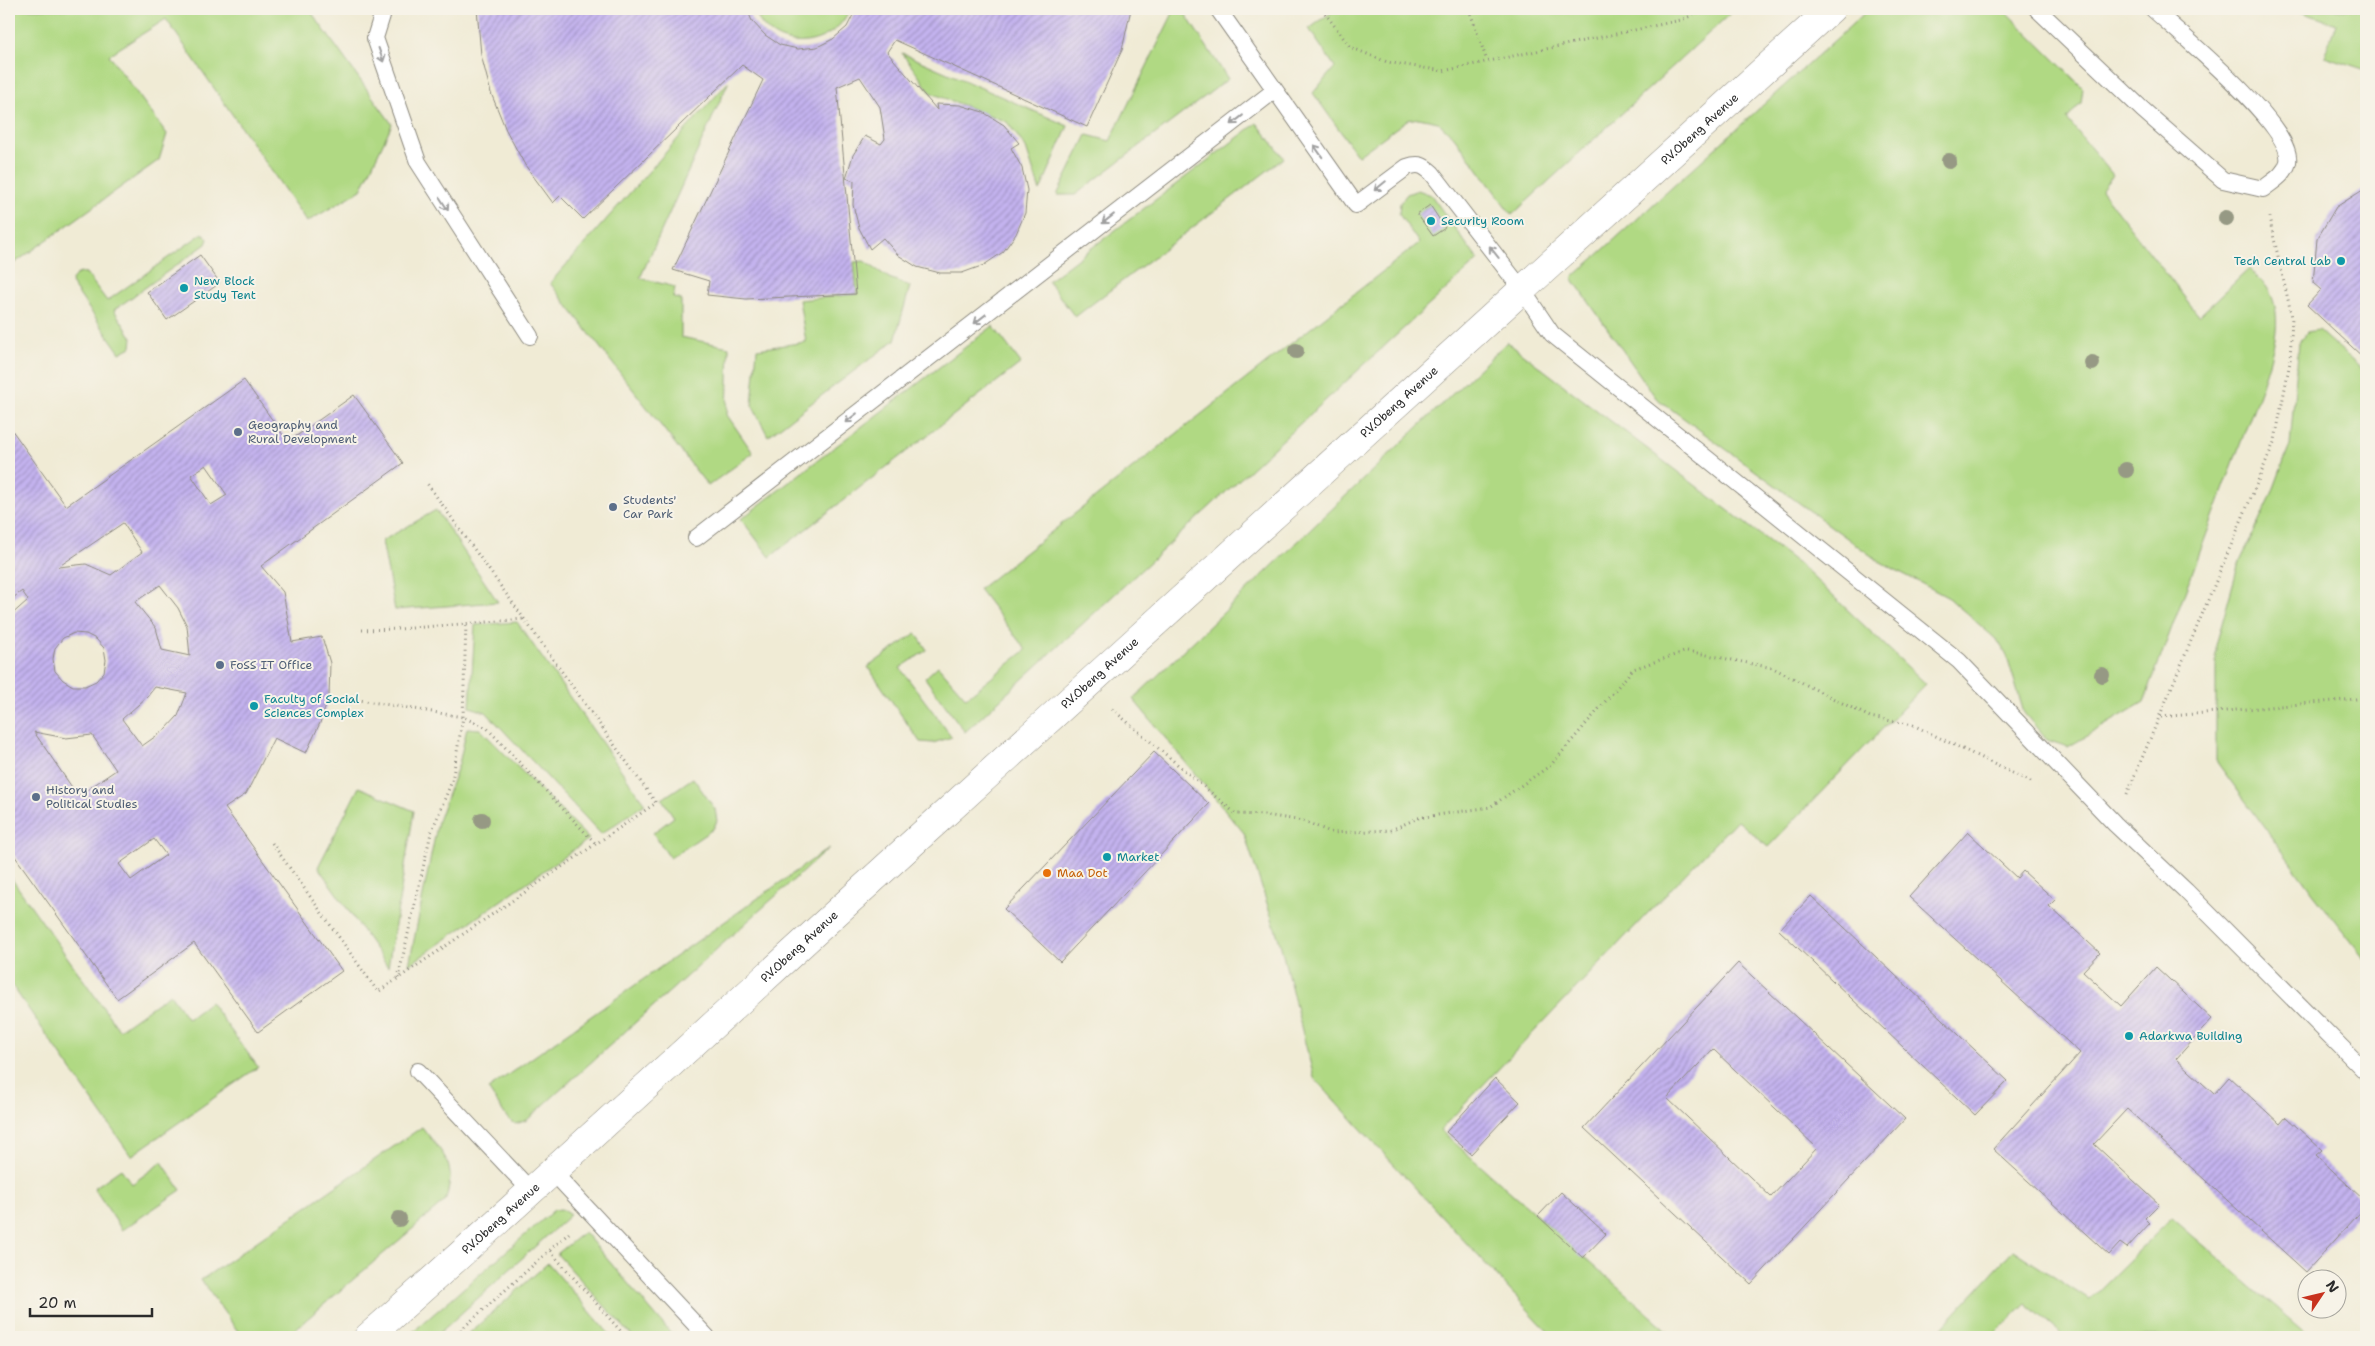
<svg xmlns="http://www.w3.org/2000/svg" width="2375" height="1346" font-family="'Shantell Sans',sans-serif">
<defs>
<pattern id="building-hatch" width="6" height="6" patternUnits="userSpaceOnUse" patternTransform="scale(1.25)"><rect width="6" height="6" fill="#c4b3ef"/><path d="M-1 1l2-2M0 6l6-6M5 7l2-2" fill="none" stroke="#9f92c2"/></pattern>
</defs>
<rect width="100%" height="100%" fill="#f7f3e8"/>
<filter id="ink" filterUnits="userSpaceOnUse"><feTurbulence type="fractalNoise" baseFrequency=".02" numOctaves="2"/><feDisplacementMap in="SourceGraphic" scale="10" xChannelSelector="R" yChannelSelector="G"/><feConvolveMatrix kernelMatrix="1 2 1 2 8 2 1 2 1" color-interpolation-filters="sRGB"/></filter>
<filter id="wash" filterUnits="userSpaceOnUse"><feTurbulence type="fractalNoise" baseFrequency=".0096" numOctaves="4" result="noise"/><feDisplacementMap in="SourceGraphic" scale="20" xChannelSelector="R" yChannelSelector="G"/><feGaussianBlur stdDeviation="1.12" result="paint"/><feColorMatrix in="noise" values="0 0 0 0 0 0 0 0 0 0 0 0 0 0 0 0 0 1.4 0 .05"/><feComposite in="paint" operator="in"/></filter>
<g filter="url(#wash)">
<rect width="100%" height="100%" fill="#f0ebd5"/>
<!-- grass -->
<path fill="#b0d983" stroke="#6e8257" d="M11,9H309L392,124L361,190L307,222L166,19L109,55L167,134L159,160L9,267V12Z
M754,9H850C831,52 769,55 754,9Z
M1175,9H1182L1228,79L1075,195H1057L1087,135L1110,141Z
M1336,9H1735L1512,215L1454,137L1438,122L1419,118L1407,120L1358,156L1313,93L1335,67L1309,29Z
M1869,9H2003L2083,88L2081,103L2067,119L2113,175L2101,190L2199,316L2249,269C2254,275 2261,280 2266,286C2288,317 2270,359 2260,391L2144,702L2068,747L2047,740L2024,713L2007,656L1998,641L1949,598L1877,560L1656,398L1572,278Z
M2293,9H2366V70L2324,56L2336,24Z
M902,53L1068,126L1040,191L1026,148L1007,122L931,93Z
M729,81L640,278L675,287L673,298L681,299V337L729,347L727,415L753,453L708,486L550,283Z
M1257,123L1284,158L1075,317L1048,281Z
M1418,190L1431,195L1478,260L965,732L925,678L938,666L966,698L1026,650L979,589L1419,243L1399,214L1400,203L1407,194Z
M203,233L208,239L206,244L114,310L132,338L131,347L120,353L71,283C73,276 78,272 86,273L107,301Z
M864,261L889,278L910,286L895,340L768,436L752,405L757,349L806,342L799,300L857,294L854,262Z
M993,326L1021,363L770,557L741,519Z
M2318,330L2366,373V960L2313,893L2216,761V645L2238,566L2271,496L2290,445L2299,342L2307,332Z
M1507,342L1800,565L1926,684L1768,847L1737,820L1440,1130L1675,1337H1553L1314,1078L1280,943L1244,833L1133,699Z
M436,510L498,602L395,610L382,541Z
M517,622L645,804L601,834L486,712L470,707L475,625Z
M916,633L927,650L900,668L952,737L933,743L920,742L868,667Z
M467,728L480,729L589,839L409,965L438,821L459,764Z
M693,778L715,809L717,821L713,829L670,858L653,833L674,817L662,799Z
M359,787L414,811L388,967L318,867Z
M829,848L527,1120L516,1124L508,1119L488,1089Z
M9,875L119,1030L170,994L188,1019L210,1002L258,1067L131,1156L9,981Z
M422,1127C444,1156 458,1163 445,1201L286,1337H242L201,1280Z
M162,1162L181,1190L122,1230L94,1188L121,1169L132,1184Z
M561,1209L570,1215L435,1337H407L554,1210Z
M2172,1218L2310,1337H2065L2026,1303L1991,1337H1933L2013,1250L2089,1300Z
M584,1232L674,1337H633L557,1254Z
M548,1263L612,1337H465Z"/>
<g id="blocks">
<!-- building -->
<path fill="url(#building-hatch)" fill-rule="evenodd" d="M477,9H747L752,21L765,35L780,45L798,49L817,47L833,39L847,27L856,9H1131L1122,50L1087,127L895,40L887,52L937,110L936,104L960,105L983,112L1004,125L1019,143L1011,148L1022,168L1027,190L1025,213L1016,234L1003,252L984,265L962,273H940L917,267L898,255L883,238L870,249L859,228L853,205L854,181L846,178L853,155L865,136L881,144L885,139L880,107L860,77L837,87L856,294L746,299L707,295L709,281L673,270L763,80L742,65L583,219L560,196L553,203L525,165L506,130L491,93L481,55Z
M2366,188V360L2307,305L2321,290L2313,283L2317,239L2336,207Z
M1430,205L1445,228L1433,236L1417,214Z
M200,255L220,283L167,320L147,292Z
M244,380L288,442L354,395L403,463L261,566L283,592L292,642L322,637L330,663L329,697L320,723L306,753L274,738L246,794L225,808L342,971L258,1032L194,943L117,999L9,848V699L12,697L9,690V617L28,600L22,591L9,601V426L66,506ZM206,465L227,495L211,505L191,475ZM123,523L142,552L111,575L86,564L58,567ZM160,585L178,608L187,626L190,656L162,650L156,628L135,602ZM74,633L86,634L96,639L104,648L106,660L104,672L96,681L85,686H73L63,680L55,671L53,659L55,648L63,638ZM155,687L187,693L178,716L166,729L142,746L122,719L147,697ZM34,732L66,738L92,735L116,770L78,796ZM154,839L166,855L131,880L119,864Z
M1154,752L1209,804L1060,962L1004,909Z
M1968,832L2017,878L2023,871L2055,900L2049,906L2100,953L2083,971L2121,1006L2156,967L2212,1019L2176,1059L2214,1094L2229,1077L2280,1124L2286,1117L2322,1150L2316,1155L2366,1202V1206L2306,1272L2127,1109L2094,1144L2159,1204L2145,1218L2150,1223L2127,1248L2120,1243L2109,1255L1993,1149L2080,1053L1909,897Z
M1811,896L2008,1081L1975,1115L1779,930Z
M1738,963L1905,1119L1751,1284L1584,1128ZM1713,1049L1817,1148L1771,1197L1667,1098Z
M1495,1078L1520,1102L1471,1154L1446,1132Z
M1561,1192L1606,1234L1583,1258L1538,1216Z"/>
</g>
</g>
<g filter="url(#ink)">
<use href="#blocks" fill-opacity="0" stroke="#8e8b80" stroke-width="1"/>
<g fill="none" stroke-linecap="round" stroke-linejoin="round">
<!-- service casing -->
<g stroke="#8e8b80" stroke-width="18">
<path id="service" d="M384,9L375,38L418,162L530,336
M1218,9L1356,205L1407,167C1419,163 1423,165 1432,173L1523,291L1552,334L1959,661L2115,824L2186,891L2366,1072
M2037,9L2143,110L2223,180L2263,189C2273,181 2285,175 2288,162C2295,128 2179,33 2153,9
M696,538L1275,90
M418,1071L532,1192
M553,1172L707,1337"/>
</g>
<!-- minor casing -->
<g stroke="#8e8b80" stroke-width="29">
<g id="minor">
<path id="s1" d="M368,1337C556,1171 740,1000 927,830C1228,556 1531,284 1831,9"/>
</g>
</g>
<!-- path -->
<path stroke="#8e8b80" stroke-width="3" stroke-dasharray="1 4" stroke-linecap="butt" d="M1322,9L1350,47L1387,62L1443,71L1681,20L1708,9
M1469,9L1487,61
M362,630L399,629L524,619
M347,698L463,717L487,728L596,844
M1112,709L1236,814L1266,815L1303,821L1333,833L1391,830L1418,818L1490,807L1551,765L1633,669L1687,651L1773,668L1870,717L1913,725L2033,783
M2161,717L2366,698
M2127,794L2275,440L2290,362L2292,317L2269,217
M272,843L378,992L656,803L426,482
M398,978L431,833L452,781L463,717L466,624
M550,1251L626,1337
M453,1337L569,1233"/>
<!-- service -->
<use href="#service" stroke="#fff" stroke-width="16"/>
<!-- minor -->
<use href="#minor" stroke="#fff" stroke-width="28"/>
</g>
<!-- trees -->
<g fill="#969984">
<circle cx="1949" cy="161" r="8"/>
<circle cx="2226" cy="218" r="8"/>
<circle cx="1296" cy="351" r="8"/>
<circle cx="2092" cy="363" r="8"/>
<circle cx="2126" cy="470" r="8"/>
<circle cx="2102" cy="675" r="8"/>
<circle cx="482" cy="820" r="8"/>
<circle cx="399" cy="1219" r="8"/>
</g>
<!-- one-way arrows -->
<defs><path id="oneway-shaft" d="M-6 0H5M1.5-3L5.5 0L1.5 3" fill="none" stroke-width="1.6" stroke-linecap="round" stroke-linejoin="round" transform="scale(1.25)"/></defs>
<g stroke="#a0a0a0">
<use href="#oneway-shaft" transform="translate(381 55) rotate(71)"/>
<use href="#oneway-shaft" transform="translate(1237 120) rotate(142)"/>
<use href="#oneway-shaft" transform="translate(1318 151) rotate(-125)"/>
<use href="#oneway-shaft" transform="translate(1380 186) rotate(141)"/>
<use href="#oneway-shaft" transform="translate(444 204) rotate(57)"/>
<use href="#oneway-shaft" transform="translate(1108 219) rotate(142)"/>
<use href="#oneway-shaft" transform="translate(1494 252) rotate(-128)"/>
<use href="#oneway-shaft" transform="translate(980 319) rotate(142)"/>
<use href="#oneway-shaft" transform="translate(851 418) rotate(142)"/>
</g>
</g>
<!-- markers -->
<g fill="#0f9aa8" stroke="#f7f3e8" stroke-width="2">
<circle cx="1431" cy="221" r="5"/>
<circle cx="2341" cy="261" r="5"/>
<circle cx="184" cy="288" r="5"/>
<circle cx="254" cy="706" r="5"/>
<circle cx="1107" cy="857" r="5"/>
<circle cx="2129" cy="1036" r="5"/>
</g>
<g fill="#5c6f8a" stroke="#f7f3e8" stroke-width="2">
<circle cx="238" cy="432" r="5"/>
<circle cx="613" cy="507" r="5"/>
<circle cx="220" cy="665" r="5"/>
<circle cx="36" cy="797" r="5"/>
</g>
<circle fill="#e8710a" stroke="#f7f3e8" stroke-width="2" cx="1047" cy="873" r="5"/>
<g text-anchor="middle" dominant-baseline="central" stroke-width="4" stroke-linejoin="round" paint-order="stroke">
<!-- street labels -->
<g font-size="12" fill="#2b2b2b" stroke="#f7f3e8">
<text stroke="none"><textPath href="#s1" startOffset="1798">P.V.Obeng Avenue</textPath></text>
<text stroke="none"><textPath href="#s1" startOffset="1392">P.V.Obeng Avenue</textPath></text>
<text stroke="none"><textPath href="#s1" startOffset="988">P.V.Obeng Avenue</textPath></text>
<text stroke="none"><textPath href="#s1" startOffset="582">P.V.Obeng Avenue</textPath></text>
<text stroke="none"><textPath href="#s1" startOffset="178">P.V.Obeng Avenue</textPath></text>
</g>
<!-- culture labels -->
<g font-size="12" fill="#0d838f" stroke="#f7f3e8" text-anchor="start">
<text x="1441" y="221">Security Room</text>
<text x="2331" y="261" text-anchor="end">Tech Central Lab</text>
<text x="194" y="281">New Block<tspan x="194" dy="14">Study Tent</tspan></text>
<text x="264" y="699">Faculty of Social<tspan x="264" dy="14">Sciences Complex</tspan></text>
<text x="1117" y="857">Market</text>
<text x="2139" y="1036">Adarkwa Building</text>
</g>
<!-- service labels -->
<g font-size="12" fill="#4e5e75" stroke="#f7f3e8" text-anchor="start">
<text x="248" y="425">Geography and<tspan x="248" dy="14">Rural Development</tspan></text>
<text x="623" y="500">Students'<tspan x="623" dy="14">Car Park</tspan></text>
<text x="230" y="665">FoSS IT Office</text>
<text x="46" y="790">History and<tspan x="46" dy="14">Political Studies</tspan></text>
</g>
<!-- food labels -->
<g font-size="12" fill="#c56008" stroke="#f7f3e8" text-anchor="start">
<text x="1057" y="873">Maa Dot</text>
</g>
</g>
<!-- margin -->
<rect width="2375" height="1346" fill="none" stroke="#f7f3e8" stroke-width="30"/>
<!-- north arrow -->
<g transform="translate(2322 1294) rotate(55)"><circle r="24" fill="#f7f3e8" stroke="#a5a39c"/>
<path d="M0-4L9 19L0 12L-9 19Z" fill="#c8321e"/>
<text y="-8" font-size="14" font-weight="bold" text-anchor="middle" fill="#2b2b2b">N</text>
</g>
<!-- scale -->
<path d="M30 1308v8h122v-8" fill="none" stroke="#2b2b2b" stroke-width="2.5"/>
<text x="38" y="1308" font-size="15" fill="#2b2b2b" stroke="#f7f3e8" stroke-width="4" paint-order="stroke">20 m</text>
</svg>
